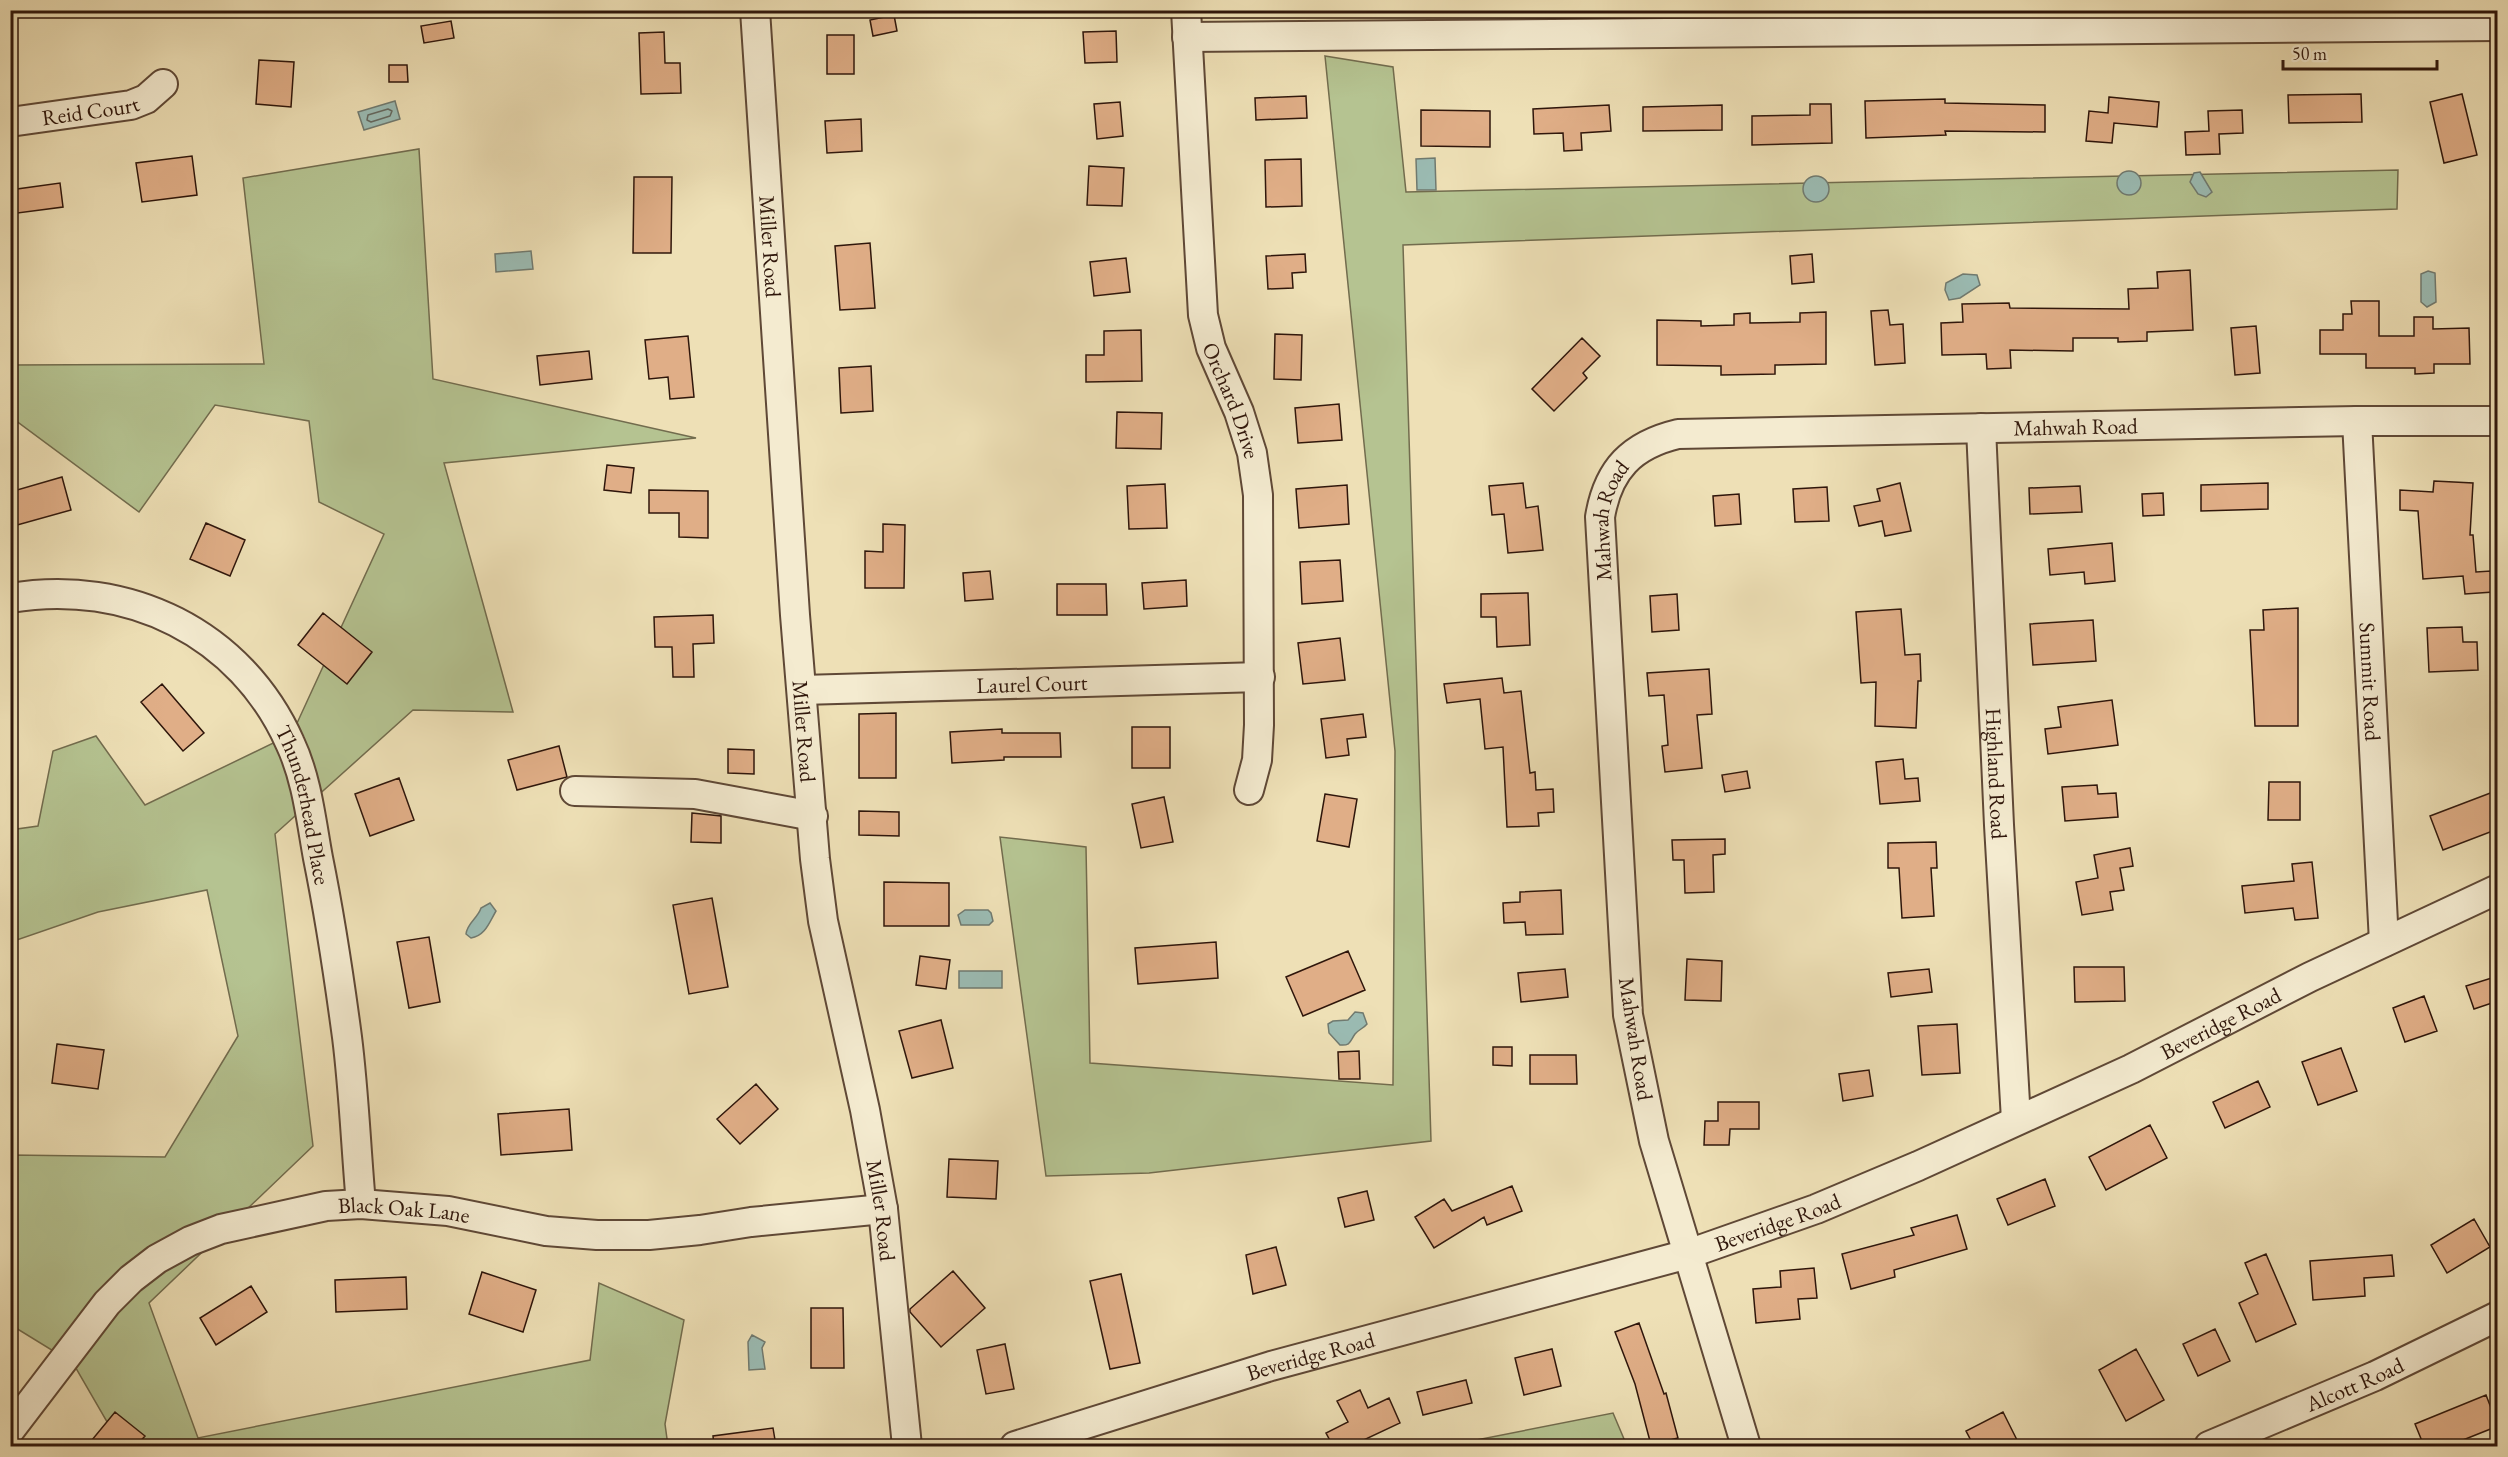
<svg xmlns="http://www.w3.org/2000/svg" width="2508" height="1457" font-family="'EB Garamond',serif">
<rect width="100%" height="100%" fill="#eee0b6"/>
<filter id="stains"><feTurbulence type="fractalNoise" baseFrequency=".00333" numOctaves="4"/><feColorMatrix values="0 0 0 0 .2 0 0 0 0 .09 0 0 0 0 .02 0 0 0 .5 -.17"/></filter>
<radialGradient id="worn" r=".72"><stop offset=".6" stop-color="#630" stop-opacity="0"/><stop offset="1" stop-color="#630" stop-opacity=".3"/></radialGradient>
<!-- green -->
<path fill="#b5c391" stroke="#726c4e" stroke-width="1.5" d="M1325,56L1393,67L1406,192L2398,170L2397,209L1403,245L1431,1141L1149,1173L1046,1176L1000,837L1086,847L1090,1063L1393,1085L1395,751Z
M419,149L433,379L696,438L444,463L513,712L413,710L275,834L313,1146L149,1303L198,1438L590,1360L599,1283L684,1320L665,1424L668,1446H121L73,1363L11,1325V1155L165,1157L238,1036L207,890L98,912L11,942L10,830L38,826L53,751L96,736L145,805L292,734L384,534L319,502L309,421L215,405L139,512L11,417V365L264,364L243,178Z
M1613,1413L1627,1446H1446Z"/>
<!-- water -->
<path fill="#9bbcb4" stroke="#707a70" stroke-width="1.5" d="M395,101L400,119L364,130L358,112Z
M1435,158L1436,190H1417L1416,159Z
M2117 183a12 12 0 1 1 24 0a12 12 0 1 1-24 0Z
M2200,172L2212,192L2206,197L2198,194L2190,182L2194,173Z
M1803 189a13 13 0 1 1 26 0a13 13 0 1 1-26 0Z
M531,251L533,269L496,272L495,254Z
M2428,271L2435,273L2436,302L2427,307L2421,302V274Z
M1963,274L1977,275L1980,285L1960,298L1949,300L1945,290L1946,283Z
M490,903L496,911C489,923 485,936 471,938L466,934C467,923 478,918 481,908Z
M965,910H988L991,913L993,921L989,925H961L958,915Z
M959,971H1002V988H959Z
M1355,1012L1363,1013L1367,1024C1364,1028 1358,1030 1355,1034C1350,1041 1351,1046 1340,1045L1329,1033L1328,1024L1333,1021L1348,1020Z
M752,1335L765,1342L762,1348L765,1369L749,1370L748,1342Z"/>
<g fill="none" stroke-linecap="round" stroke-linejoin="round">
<!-- shore -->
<path stroke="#656960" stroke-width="1.5" d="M388,109L392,111L390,116L371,122L367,120L368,115Z"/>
</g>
<!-- building -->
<path fill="#e0ae87" stroke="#2f160b" stroke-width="1.5" d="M894,15L897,31L873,36L870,20Z
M451,21L454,38L424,43L421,26Z
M1116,31L1117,62L1085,63L1083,32Z
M664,32L665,63H680L681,93L641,94L639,33Z
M827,35H854V74H827Z
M259,60L294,62L291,107L256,104Z
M389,65H407L408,82H389Z
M2361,94L2362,122L2289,123L2288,95Z
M2462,94L2477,155L2444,163L2430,102Z
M1306,96L1307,118L1256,120L1255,98Z
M2109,97L2159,102L2157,127L2114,123L2112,143L2086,141L2089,111L2108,113Z
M1945,99V103L2045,105V132L1945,131L1946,135L1866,138L1865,101Z
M1120,102L1123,136L1097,139L1094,104Z
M1810,104H1831L1832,143L1752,145V116L1810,115Z
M1609,105L1611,131L1581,133L1582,150L1564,151L1563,133L1534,134L1533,109Z
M1722,105V130L1643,131V107Z
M1421,110L1490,111V147L1421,146Z
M2242,110L2243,133L2219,134L2220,154L2186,155L2185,132L2209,131L2208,111Z
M861,119L862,151L827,153L825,121Z
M192,156L197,195L142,202L136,163Z
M1301,159L1302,206L1266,207L1265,160Z
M1089,166L1124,168L1122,206L1087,205Z
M634,177H672L671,253H633Z
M60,183L63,207L10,214V190Z
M870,243L875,308L840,310L835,246Z
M1305,254L1306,272L1292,273L1293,288L1268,289L1266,256Z
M1812,254L1814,282L1792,284L1790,256Z
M1126,258L1130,292L1094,296L1090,262Z
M2190,270L2193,330L2147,332V341L2118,342V338H2073V351L2010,350L2011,368L1987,369L1986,354L1942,355L1941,323L1963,322L1962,304L2009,303L2010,308L2129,309L2128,289L2158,288L2157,272Z
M2351,301H2379V336H2414V317H2433V329L2469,328L2470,364H2434V373L2415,374V368H2366V354H2320V330H2343V314H2352Z
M1888,310L1890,325L1903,324L1905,363L1875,365L1871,311Z
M1826,312V364L1775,365V374L1721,375V366L1657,365V320L1701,321V326L1734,325V314L1750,313V323L1800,322V313Z
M2256,326L2260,373L2235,375L2231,328Z
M1141,330L1142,381L1086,382V355H1104V331Z
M1275,334L1302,335L1301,380L1274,379Z
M688,336L694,397L670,399L668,377L649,379L645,340Z
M1582,338L1600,356L1583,373L1587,378L1554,411L1532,389Z
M589,351L592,379L540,385L537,356Z
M871,366L873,411L841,413L839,368Z
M1339,404L1342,440L1298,443L1295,408Z
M1117,412L1162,413L1161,449L1116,448Z
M607,465L634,468L631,493L604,490Z
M62,477L71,510L10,527V492Z
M2434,481L2473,483L2470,535H2473L2476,572L2491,571L2493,592L2465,594L2463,576L2423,579L2418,511L2400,510V490L2433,492Z
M1523,483L1526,508L1538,506L1543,550L1508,553L1504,514L1492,515L1489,486Z
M1900,483L1911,531L1885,536L1882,521L1859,526L1854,506L1880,501L1877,489Z
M2268,483V509L2201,511V485Z
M1165,484L1167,528L1129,529L1127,486Z
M1347,485L1349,524L1299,528L1296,489Z
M2080,486L2082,512L2030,514L2029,488Z
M1827,487L1829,521L1795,522L1793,489Z
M649,490L708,491V538L679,537V513H649Z
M2163,493L2164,515L2143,516L2142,494Z
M1739,494L1741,524L1715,526L1713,496Z
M206,523L245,540L230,576L190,559Z
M883,524L905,525L904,588H865V551L883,552Z
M2112,543L2115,581L2085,584L2084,572L2050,575L2048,549Z
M1340,560L1343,601L1302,604L1300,562Z
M990,571L993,599L965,601L963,573Z
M1186,580L1187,606L1144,609L1142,583Z
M1057,584H1106L1107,615H1057Z
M1528,593L1530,645L1497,647L1496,617H1481V594Z
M1677,594L1679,630L1652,632L1650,596Z
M2298,608V726H2255L2250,630H2264L2263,610Z
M1901,609L1905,655L1920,654L1921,681H1918L1916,728L1875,726L1876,682L1861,683L1856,612Z
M323,613L372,652L347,684L298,645Z
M713,615L714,643L693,644L694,677H673L672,647H655L654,617Z
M2093,620L2096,661L2033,665L2030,624Z
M2462,627L2463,642H2477L2478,670L2429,672L2427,628Z
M1340,638L1345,680L1303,684L1298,643Z
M1709,669L1712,714L1697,715L1702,768L1665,772L1662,746L1668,745L1664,695L1649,696L1647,673Z
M1502,678L1504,693L1521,691L1530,773L1535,772L1536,790L1553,789L1554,812L1538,813L1539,826L1507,827L1503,747L1485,749L1480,699L1447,703L1444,684Z
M162,684L204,733L183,751L141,702Z
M2112,700L2118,745L2048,754L2045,729L2061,727L2058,707Z
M896,713V778H859V714Z
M1363,714L1366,737L1347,739L1349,755L1326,758L1321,719Z
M1132,727H1170V768H1132Z
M1002,729V733H1060L1061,757H1004V760L952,763L950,732Z
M559,746L567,777L517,790L508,760Z
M728,749L754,750V774L728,773Z
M1903,759L1905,779L1918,778L1920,801L1880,804L1876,762Z
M1747,771L1750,788L1725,792L1722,775Z
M399,778L414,820L370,836L355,794Z
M2269,782H2300V820H2268Z
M2097,785L2098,794L2116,793L2118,817L2065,821L2062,787Z
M2493,792L2498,805V829L2443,850L2430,816Z
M1325,794L1357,799L1349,847L1317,841Z
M1164,797L1173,842L1141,848L1132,804Z
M859,811L899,812V836L859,835Z
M692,813L721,816V843L691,842Z
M1725,839V854L1713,855L1714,892L1685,893L1684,860H1673L1672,840Z
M1936,842L1937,868H1931L1934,916L1902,918L1899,868H1888V843Z
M2130,848L2133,866L2120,868L2124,890L2110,892L2113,910L2082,915L2076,882L2098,878L2094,855Z
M2312,862L2318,918L2295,920L2293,908L2245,913L2242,886L2294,881L2292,864Z
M884,882L949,883V926H884Z
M1561,890L1563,934L1526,935L1525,922L1504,923L1503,903L1520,902V892Z
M712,898L728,987L689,994L673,905Z
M429,937L440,1002L409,1008L397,942Z
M1216,942L1218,978L1138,984L1135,948Z
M1348,951L1365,990L1303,1016L1286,977Z
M920,956L950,960L946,989L916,985Z
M1687,959L1722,961L1721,1001L1685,1000Z
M2074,967H2124L2125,1001L2075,1002Z
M1565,969L1568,997L1521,1002L1518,973Z
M1929,969L1932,992L1891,997L1888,973Z
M2498,976V1001L2474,1009L2466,986Z
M2424,996L2437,1031L2405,1042L2393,1008Z
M941,1020L953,1068L912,1078L899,1031Z
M1957,1024L1960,1073L1922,1075L1918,1026Z
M57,1044L104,1050L98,1089L52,1083Z
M1493,1047H1512V1066L1493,1065Z
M2341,1048L2357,1091L2318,1105L2302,1062Z
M1359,1051L1360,1079H1339L1338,1052Z
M1530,1055H1576L1577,1084H1530Z
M1869,1070L1873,1096L1843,1101L1839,1074Z
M2258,1081L2270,1107L2225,1128L2213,1102Z
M756,1084L778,1109L740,1144L717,1119Z
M1718,1102H1759V1129H1730L1729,1145H1704L1705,1121H1718Z
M569,1109L572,1150L501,1155L498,1114Z
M2150,1125L2167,1158L2106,1190L2089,1157Z
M949,1159L998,1161L996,1199L947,1197Z
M2045,1179L2055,1206L2008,1225L1997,1199Z
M1512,1186L1522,1211L1487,1225L1484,1217L1434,1248L1415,1217L1444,1199L1452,1211Z
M1367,1191L1374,1220L1345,1227L1338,1198Z
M1957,1215L1967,1249L1894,1270L1895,1277L1851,1289L1842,1254L1914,1235L1911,1228Z
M2474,1219L2490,1247L2447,1273L2431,1245Z
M1276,1247L1286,1285L1253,1294L1246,1255Z
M2266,1254L2296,1324L2256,1342L2239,1303L2258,1294L2245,1263Z
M2392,1255L2394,1276L2364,1278L2365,1296L2313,1300L2310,1261Z
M1814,1268L1817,1298L1798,1299L1800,1319L1756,1323L1753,1289L1781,1287L1780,1271Z
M953,1271L985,1308L941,1347L910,1312V1309Z
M482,1272L536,1290L523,1332L469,1314Z
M1121,1274L1140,1363L1110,1369L1090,1281Z
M406,1277L407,1309L336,1312L335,1280Z
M251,1286L267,1312L216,1345L200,1318Z
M811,1308H843L844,1368H811Z
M1639,1323L1664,1394L1666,1393L1678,1438L1651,1445L1635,1384L1615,1332Z
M2215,1329L2230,1361L2198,1376L2183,1344Z
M1005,1344L1014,1389L986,1394L977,1350Z
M1552,1349L1561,1386L1524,1395L1515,1358Z
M2136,1349L2164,1400L2126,1421L2099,1370Z
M1466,1380L1472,1403L1423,1415L1417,1392Z
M1360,1390L1368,1408L1389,1398L1400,1423L1351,1446H1333L1326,1433L1348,1422L1337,1401Z
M2486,1395L2498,1426L2448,1446H2424L2415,1424Z
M115,1412L145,1436L136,1446H87Z
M2003,1412L2020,1446H1974L1966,1431Z
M773,1428L776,1446H714L713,1436Z"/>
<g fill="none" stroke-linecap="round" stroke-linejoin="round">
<!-- minor casing -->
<g stroke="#5f4836" stroke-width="32">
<g id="minor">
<path id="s1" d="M755,10L795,615L815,859L823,921L865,1110L883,1209L907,1446"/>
<path id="s2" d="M1186,10L1203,315L1211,348L1239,412L1252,453L1258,495L1259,725L1257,760L1249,790"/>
<path d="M1187,37L2498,26"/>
<path id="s3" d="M10,122L131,105L146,99L163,84"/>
<path id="s4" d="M2357,421L2384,942"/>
<path id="s5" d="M1981,428L1999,825L2016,1120"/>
<path id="s6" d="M10,598C128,578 241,633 290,743C307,779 311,820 318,858C330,917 339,977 347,1037C354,1092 356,1149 361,1204"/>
<path id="s7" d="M802,690L1260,677"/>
<path d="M575,791L695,794L813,816"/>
<path id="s8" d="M10,1430L107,1303L131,1279L157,1259L190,1241L221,1229L326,1206L361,1204L448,1211L546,1231L597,1235H649L700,1230L751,1222L883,1209"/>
<path id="s9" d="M1015,1446L1271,1366L1688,1254L1816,1209L1918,1166L2131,1069L2310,977L2498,889"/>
<path id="s10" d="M1746,1446L1654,1141L1628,1015L1600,517C1608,469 1632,445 1678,434L2357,421H2498"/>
<path id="s11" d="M2209,1446L2375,1376L2498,1316"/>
</g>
</g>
<!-- minor -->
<use href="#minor" stroke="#f4ebd0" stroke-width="28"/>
</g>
<g text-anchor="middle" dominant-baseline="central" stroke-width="5" stroke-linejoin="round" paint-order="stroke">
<!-- street labels -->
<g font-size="22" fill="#2f160b" stroke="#f4ebd0">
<text stroke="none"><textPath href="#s3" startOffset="81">Reid Court</textPath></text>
<text stroke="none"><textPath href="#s1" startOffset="237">Miller Road</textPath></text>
<text stroke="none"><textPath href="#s2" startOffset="396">Orchard Drive</textPath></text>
<text stroke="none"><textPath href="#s10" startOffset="1466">Mahwah Road</textPath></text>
<text stroke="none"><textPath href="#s10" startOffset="944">Mahwah Road</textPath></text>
<text stroke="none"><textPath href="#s4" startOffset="261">Summit Road</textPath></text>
<text stroke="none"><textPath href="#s7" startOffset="230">Laurel Court</textPath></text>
<text stroke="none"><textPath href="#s1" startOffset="723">Miller Road</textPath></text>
<text stroke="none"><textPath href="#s5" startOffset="346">Highland Road</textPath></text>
<text stroke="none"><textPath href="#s6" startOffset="404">Thunderhead Place</textPath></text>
<text stroke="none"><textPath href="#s9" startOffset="1281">Beveridge Road</textPath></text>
<text transform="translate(1636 1039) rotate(81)">Mahwah Road</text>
<text stroke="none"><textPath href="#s1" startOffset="1209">Miller Road</textPath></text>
<text stroke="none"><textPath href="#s8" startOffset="483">Black Oak Lane</textPath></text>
<text stroke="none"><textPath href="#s9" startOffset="795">Beveridge Road</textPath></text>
<text stroke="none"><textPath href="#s9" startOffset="309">Beveridge Road</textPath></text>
<text stroke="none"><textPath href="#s11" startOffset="158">Alcott Road</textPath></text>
</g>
</g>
<!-- margin -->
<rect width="2508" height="1457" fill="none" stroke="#eee0b6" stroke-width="36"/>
<rect x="12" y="12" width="2484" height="1433" fill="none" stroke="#2f160b" stroke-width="3"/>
<rect x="18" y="18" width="2472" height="1421" fill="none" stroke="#2f160b" stroke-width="1.5"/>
<!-- scale -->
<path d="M2283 60v9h154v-9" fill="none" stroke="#2f160b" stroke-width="3"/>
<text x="2292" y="60" font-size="18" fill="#2f160b" stroke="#f4ebd0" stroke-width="4.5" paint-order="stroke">50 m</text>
<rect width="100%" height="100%" filter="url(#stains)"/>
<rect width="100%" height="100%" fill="url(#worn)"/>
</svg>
